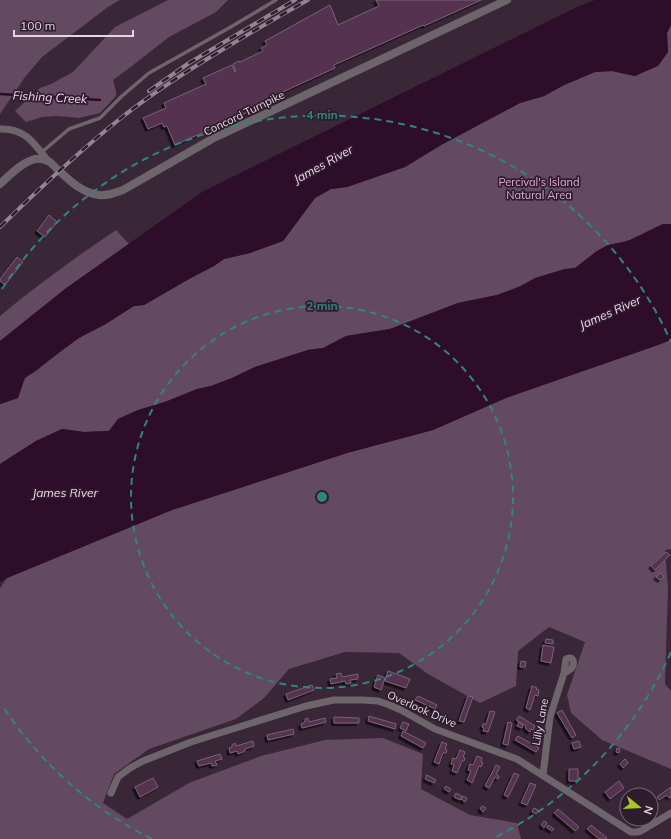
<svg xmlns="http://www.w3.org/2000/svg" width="671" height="839" font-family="Mulish,sans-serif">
<defs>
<filter id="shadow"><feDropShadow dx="-2.5" dy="2.5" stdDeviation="0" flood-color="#0009"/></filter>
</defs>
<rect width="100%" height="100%" fill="#392636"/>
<!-- green -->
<path fill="#644a60" d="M0,0H120L108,7L42,57L25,77L0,114Z
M168,0H228L216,12L169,37L132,66L113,80L116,91V96L100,113L79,118L58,116L42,117L26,122L15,111L40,88L51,84L73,72L115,27Z
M671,25V224H663L630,240L623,242L608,245L597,251L575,268L565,269L535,278L521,286L497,295L458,303L390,329L346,336L323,348L308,350L255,367L232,378L211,386L197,389L165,402L138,410L118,419L109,431L84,432L62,429L36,441L0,464V404L18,398L24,378L35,372L72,342L134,306L144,305L189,279L214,266L224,259L250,253L283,241L315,198L331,189L347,187L405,167L441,145L520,103L544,96L564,85L595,72L612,71L635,76L668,52L667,33Z
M116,230L129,244L65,289L0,341V316C37,285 76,257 116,230Z
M671,340V549L665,550L668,588L665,684L671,691V769L602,740L571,713L567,695L585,642L549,627L518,651L516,686L480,703L428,674L399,653L345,652L289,669L264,698L236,719L149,749L114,774L103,803L127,819L189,783L261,756L325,740L383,738L423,754L421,789L470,815L517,823L521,839H0V588L7,578L172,510L347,453L433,430L506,398L658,345Z"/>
<!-- water -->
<path fill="#2e0d2b" d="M595,0H671V25L667,33L668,52L658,66L635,76L612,71L595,72L564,85L544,96L520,103L441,145L405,167L347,187L331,189L315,198L283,241L250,253L224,259L214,266L189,279L144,305L134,306L106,324L79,338L25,378L18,398L0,404V341L65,289L202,192L579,6Z
M663,224H671V340L658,345L506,398L433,430L347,453L172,510L7,578L0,582V464L36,441L62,429L84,432L109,431L118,419L138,410L165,402L197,389L211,386L232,378L255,367L308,350L323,348L346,336L390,329L458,303L497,295L521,286L535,278L565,269L575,268L597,251L608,245L623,242L630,240Z"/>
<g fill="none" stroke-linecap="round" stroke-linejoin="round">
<!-- stream -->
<path stroke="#2e0d2b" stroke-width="2.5" d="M0,94L100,100"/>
</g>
<!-- building -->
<path fill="#543150" stroke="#796375" filter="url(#shadow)" d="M376,0H481L424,26L423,25L334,65L335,68L252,106L253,110L175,145L167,126L164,127L162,123L148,129L143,118L166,108L164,103L206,84L203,78L232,65L235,72L236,71L233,64L239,61L240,62L263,51L261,48L267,45L265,41L330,5L338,25L379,6Z
M49,215L57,222L45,237L37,231Z
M17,257L23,262L5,285L0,281V279Z
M666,552L670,555L655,570L651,566Z
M661,573L664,577L660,580L656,577Z
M546,639L553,640V644L545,643Z
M543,645L554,647L551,663L541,661Z
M521,661L526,662L525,667H520Z
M388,671L410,679L406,688L385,681Z
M341,673L342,677L358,674V679L350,680L351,683L346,684L345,681L331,684L330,679L337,678L336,674Z
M378,675L385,678L381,690L374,687Z
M312,685L314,690L288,700L286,694Z
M532,686L537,688L536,689L539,690L538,696L535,695L530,710L526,708Z
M418,696L437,705L435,709L415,700Z
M468,696L473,697L464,722L459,721Z
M562,710L576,735L572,738L557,713Z
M490,711L495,712L488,732L483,731L484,728L482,727L483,724H486Z
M369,716L396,724L395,729L368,721Z
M519,716L535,726L533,730L531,729L530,732L525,728L526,726L516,720Z
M334,717L359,718V723H334Z
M308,718L309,722L325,718L326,722L302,728L301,724L305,722V719Z
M403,722L409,724L406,731L400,728Z
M508,722L512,723L508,745L503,744Z
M519,722L523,725L522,728L517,726Z
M293,729L294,734L268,740L267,735Z
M403,731L426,743L423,748L401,736Z
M518,736L539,748L536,752L515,740Z
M253,741L254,746L245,749V751L238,754L237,751L230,753L229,748L232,747V745L235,743L236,746Z
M579,741L581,747L574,749L572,743Z
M442,742L447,744L445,749L447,750L446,753H443L439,764L434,762Z
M617,748L620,749L619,753L616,752Z
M460,750L465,752L463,757L465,758L464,761H462L457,773L452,771L454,765L451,764L453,758L456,759Z
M220,754L222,759L215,761L217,765L212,766L211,763L199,766L197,761Z
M477,756L482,758L481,762L483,763L481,767L479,766L472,783L467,780L471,771L468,770L470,764L473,765Z
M625,759L628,763L623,768L620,764Z
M496,765L500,767L496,774L499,776L498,779L495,777L489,788L485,786Z
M569,769H578V781H569Z
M514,773L519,775L508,797L504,795Z
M427,775L436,780L434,783L425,779Z
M153,778L158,787L140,797L135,787Z
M619,781L624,788L610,799L605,792Z
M530,783L536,785L527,805L521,803Z
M446,786L451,789L449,792L444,789Z
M671,787V797L669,798L667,795L659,800L657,797Z
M456,793L462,796L460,800L454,797Z
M463,796L467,798L465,802L461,799Z
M482,806L486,808L483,812L480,809Z
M534,808L538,810L536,814L532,812Z
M558,809L579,827L575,831L554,813Z
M544,821L547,823L544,828L541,825Z
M548,825L554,829L552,831L547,828Z
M591,825L607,838L606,839H599L587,829Z"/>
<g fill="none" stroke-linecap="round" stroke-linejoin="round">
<!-- service -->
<path stroke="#6e646c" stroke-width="3.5" d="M42,152L69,129L100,118L122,96L149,73L229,28L276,0"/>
<!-- minor -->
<path stroke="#6e646c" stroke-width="7" d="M0,129C25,128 34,143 48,161
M569,658H571L573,660C575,668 570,670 564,673L566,659Z
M543,775L550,717L564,673
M111,793L114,786L118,777L130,768L143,761L191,742L306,706L334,700H363L378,701L387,704L401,710L435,729L517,759L631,832H637L641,831L671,813"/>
<!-- tertiary -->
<path stroke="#6e646c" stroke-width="8" d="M0,184C9,176 20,164 32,160C37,158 43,159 48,161C51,162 54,166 57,169C69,180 82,193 99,195C107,196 115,193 123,190L212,139L507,0"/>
<!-- rail casing -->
<g stroke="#948492" stroke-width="4">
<path id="rail" d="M149,91L189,63L295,0
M0,227C39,189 78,152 121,118C151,94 184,73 217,53C247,35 277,17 308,0"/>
</g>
<!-- rail -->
<use href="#rail" stroke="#2e1d2c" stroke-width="2.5" stroke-dasharray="8" stroke-linecap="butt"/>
</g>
<!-- distance rings -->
<g fill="none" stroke="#2f857f" stroke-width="2" stroke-dasharray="7 5">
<circle cx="322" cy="497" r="191"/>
<path d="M671 652A382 382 0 0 1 492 839M152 839A382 382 0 0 1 2 705M2 289A382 382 0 0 1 671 342"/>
</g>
<g text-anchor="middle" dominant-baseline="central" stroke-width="3.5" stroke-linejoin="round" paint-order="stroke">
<!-- street labels -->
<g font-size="11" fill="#e4d7e2" stroke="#2e1d2c">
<text transform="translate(244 113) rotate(-26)">Concord Turnpike</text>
<text transform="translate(422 709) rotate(24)">Overlook Drive</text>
<text transform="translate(540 722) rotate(-79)">Lilly Lane</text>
</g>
<!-- park labels -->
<g font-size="11" fill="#e5a8dd" stroke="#2e1d2c">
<text x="539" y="182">Percival's Island<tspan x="539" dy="13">Natural Area</tspan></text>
</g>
<!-- water labels -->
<g font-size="12" font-style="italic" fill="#f9d3f3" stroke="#2e1d2c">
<text transform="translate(50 97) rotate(3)">Fishing Creek</text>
<text transform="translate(323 164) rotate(-29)">James River</text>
<text transform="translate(610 312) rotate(-24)">James River</text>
<text x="65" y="492">James River</text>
</g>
</g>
<circle cx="322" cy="497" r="6" fill="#2f857f" stroke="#2e1d2c" stroke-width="2"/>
<g font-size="12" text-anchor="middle" font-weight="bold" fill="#2f857f" stroke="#2e1d2c" stroke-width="3.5" stroke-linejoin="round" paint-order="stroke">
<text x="322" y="119">4 min</text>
<text x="322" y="310">2 min</text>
</g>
<!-- north arrow -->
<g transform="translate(639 807) rotate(108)"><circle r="19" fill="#2e1d2c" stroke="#776775"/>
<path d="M0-3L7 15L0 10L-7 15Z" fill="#a7c820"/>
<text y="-6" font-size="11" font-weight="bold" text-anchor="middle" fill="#e4d7e2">N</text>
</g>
<!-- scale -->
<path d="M14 30v6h119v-6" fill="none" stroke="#e4d7e2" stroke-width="2"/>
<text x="20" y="30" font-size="12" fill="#e4d7e2" stroke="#2e1d2c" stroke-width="3" paint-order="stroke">100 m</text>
</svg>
